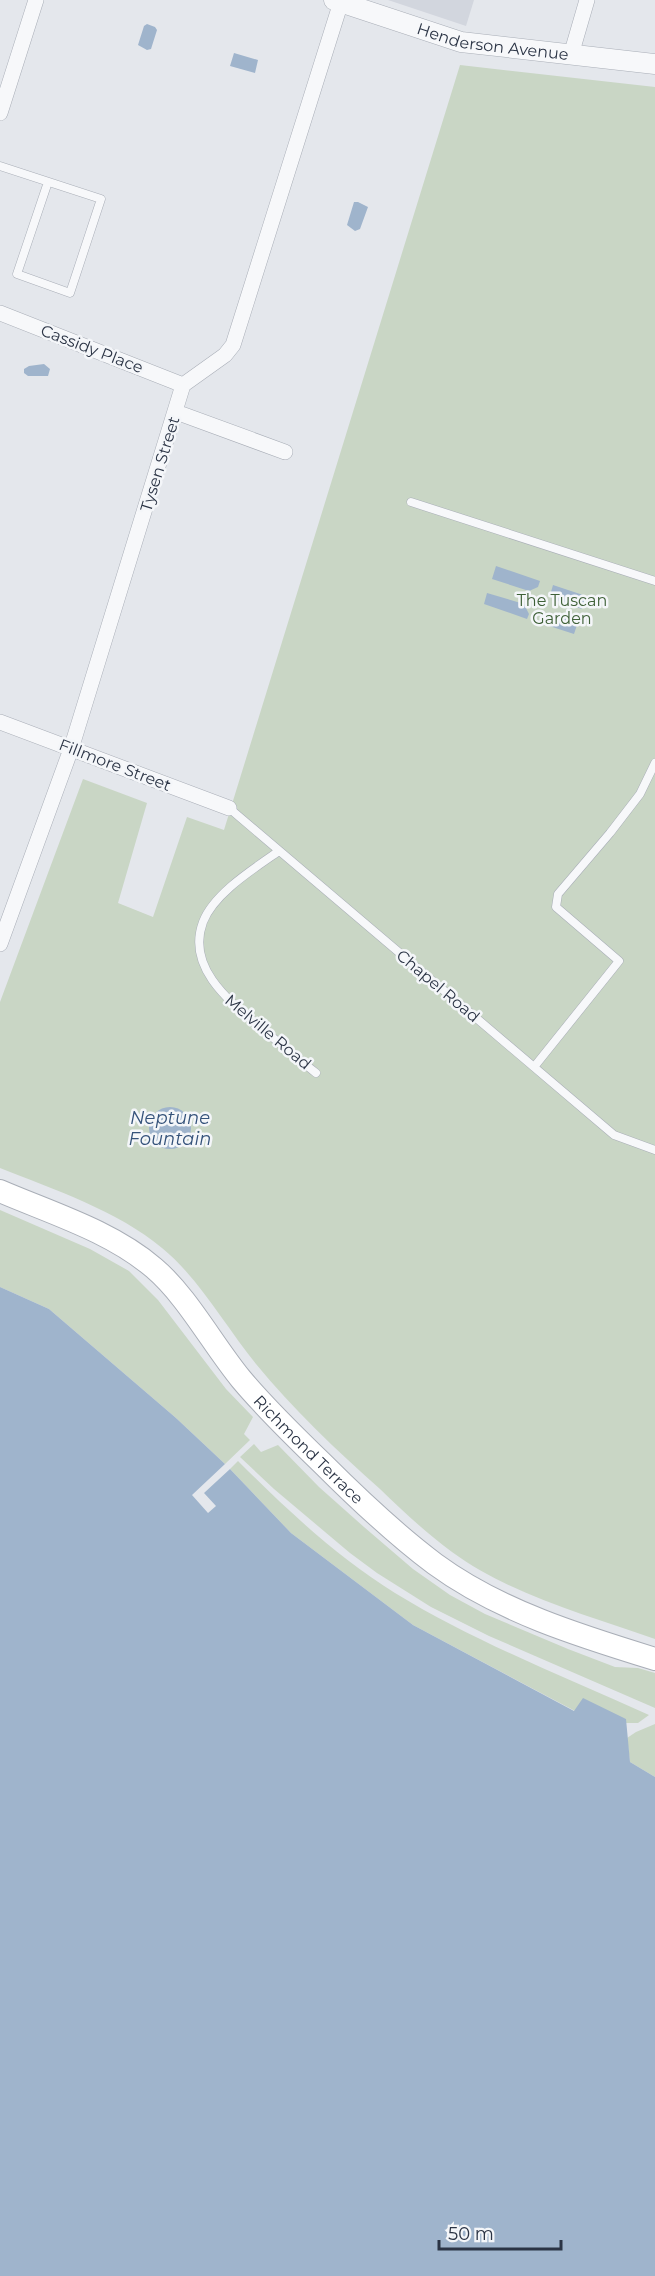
<svg xmlns="http://www.w3.org/2000/svg" width="655" height="2276" font-family="Montserrat,sans-serif">
<rect width="100%" height="100%" fill="#e4e7ec"/>
<!-- built -->
<path fill="#d2d6de" d="M388,0H474L466,26Z"/>
<!-- green -->
<path fill="#c9d6c5" d="M460,65L655,87V1639C587,1615 511,1595 452,1552C426,1533 403,1511 380,1489C336,1450 293,1409 256,1364C226,1327 198,1277 162,1248C118,1211 53,1189 0,1168V1002L83,779L147,803L118,903L153,917L187,817L224,830Z
M0,1210L90,1249L129,1271L158,1300L226,1389L253,1417L244,1434L250,1440L225,1464L176,1418L49,1309L0,1287Z
M254,1444L261,1452L278,1445L319,1487L364,1527L413,1569L450,1595L485,1614L568,1649L615,1667L638,1668L655,1673V1708L489,1636L431,1607L377,1573L350,1553L274,1489L240,1457Z
M238,1461C286,1509 337,1557 395,1593C475,1642 563,1676 649,1715L638,1723H626V1719L575,1711L413,1625L291,1533L230,1469Z
M655,1724V1777L630,1762L627,1738L636,1732Z"/>
<!-- water -->
<path fill="#9fb4cc" d="M147,24L155,27L157,30L151,49L147,50L138,45L144,26Z
M234,53L258,60L255,73L230,66Z
M354,202H358L368,207L360,229L355,231L347,225Z
M44,364L50,369L48,376H28L24,373V369L29,366Z
M496,566L540,581L538,587L529,591L492,579Z
M553,585L586,596L582,609L555,600L551,592Z
M487,593L524,604L529,614L527,619L484,604Z
M551,614L578,622L574,634L540,623L542,618Z
M149 1128a21 21 0 1 1 42 0a21 21 0 1 1-42 0Z
M0,1287L49,1309L176,1418L225,1464L192,1495L208,1513L216,1506L204,1493L230,1469L291,1533L413,1625L574,1711L583,1698L626,1719L630,1762L655,1777V2276H0Z"/>
<g fill="none" stroke-linecap="round" stroke-linejoin="round">
<!-- service casing -->
<g stroke="#a9aeb7" stroke-width="9">
<path id="service" d="M0,166L101,199L70,293L17,274L48,182
M411,502L655,581
M229,808L614,1135L655,1150
M279,851C255,868 214,893 203,922C186,967 229,1001 259,1026C278,1042 297,1058 316,1073
M534,1067L619,961L556,907L558,894L610,833L640,794L655,763"/>
</g>
<!-- minor casing -->
<g stroke="#a9aeb7" stroke-width="16">
<path id="minor" d="M571,55L587,0
M0,113L36,0
M0,313L183,385
M176,412L285,452
M0,722L229,808
M0,944L71,749L183,385L225,355L233,345L341,2"/>
</g>
<!-- tertiary casing -->
<g stroke="#a9aeb7" stroke-width="21">
<g id="tertiary">
<path id="s1" d="M334,0L461,42L655,64"/>
</g>
</g>
<!-- secondary casing -->
<g stroke="#a9aeb7" stroke-width="24">
<g id="secondary">
<path id="s2" d="M0,1191C51,1213 111,1231 154,1268C187,1296 213,1345 241,1379C266,1409 295,1437 323,1464C358,1499 395,1534 435,1564C499,1611 580,1636 655,1659"/>
</g>
</g>
<!-- service -->
<use href="#service" stroke="#f7f8fa" stroke-width="8"/>
<!-- minor -->
<use href="#minor" stroke="#f7f8fa" stroke-width="15"/>
<!-- tertiary -->
<use href="#tertiary" stroke="#f7f8fa" stroke-width="20"/>
<!-- secondary -->
<use href="#secondary" stroke="#fff" stroke-width="22"/>
</g>
<g text-anchor="middle" dominant-baseline="central" stroke-width="5" stroke-linejoin="round" paint-order="stroke">
<!-- street labels -->
<g font-size="16" fill="#2b3445" stroke="#f4f6f9">
<text stroke="none"><textPath href="#s1" startOffset="165">Henderson Avenue</textPath></text>
<text transform="translate(92 349) rotate(21)">Cassidy Place</text>
<text transform="translate(160 464) rotate(-73)">Tysen Street</text>
<text transform="translate(115 765) rotate(21)">Fillmore Street</text>
<text transform="translate(438 986) rotate(40)">Chapel Road</text>
<text transform="translate(268 1032) rotate(40)">Melville Road</text>
<text stroke="none"><textPath href="#s2" startOffset="412">Richmond Terrace</textPath></text>
</g>
<!-- park labels -->
<g font-size="16" fill="#3f6138" stroke="#f4f6f9">
<text x="562" y="600">The Tuscan<tspan x="562" dy="18">Garden</tspan></text>
</g>
<!-- water labels -->
<g font-size="18" font-style="italic" fill="#34527a" stroke="#f4f6f9">
<text x="170" y="1118">Neptune<tspan x="170" dy="21">Fountain</tspan></text>
</g>
</g>
<!-- scale -->
<path d="M439 2240v9h122v-9" fill="none" stroke="#2b3445" stroke-width="3"/>
<text x="448" y="2240" font-size="18" fill="#2b3445" stroke="#f4f6f9" stroke-width="4.5" paint-order="stroke">50 m</text>
</svg>
